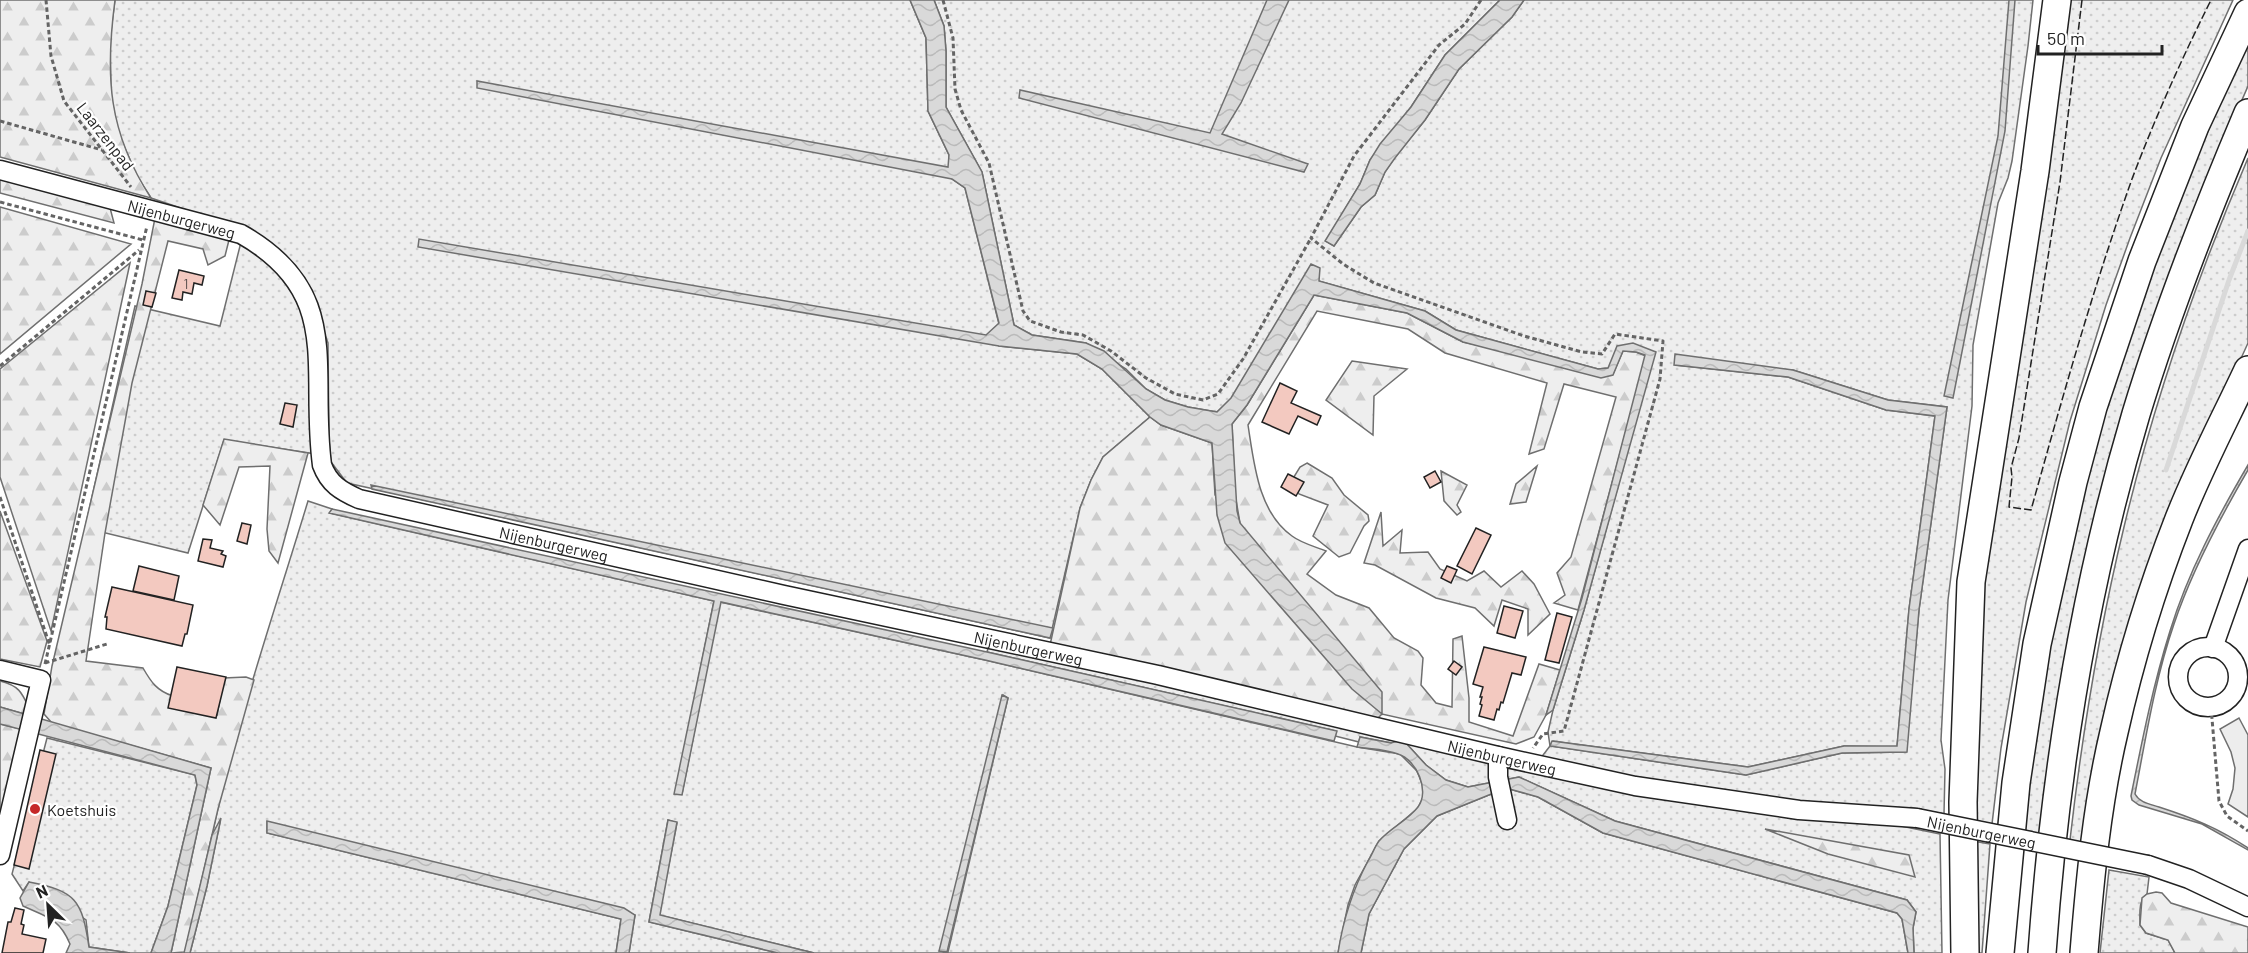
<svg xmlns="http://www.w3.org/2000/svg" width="2248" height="953" font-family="Barlow,sans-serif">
<defs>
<pattern id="grass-dots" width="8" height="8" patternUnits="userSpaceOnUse" patternTransform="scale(1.5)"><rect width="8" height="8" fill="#eee"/><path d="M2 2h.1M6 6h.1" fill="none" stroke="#ccc" stroke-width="1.8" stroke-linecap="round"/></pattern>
<pattern id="forest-firs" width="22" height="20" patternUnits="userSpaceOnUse" patternTransform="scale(1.5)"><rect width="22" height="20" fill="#eee"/><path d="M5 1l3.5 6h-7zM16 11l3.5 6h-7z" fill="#ccc"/></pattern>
<pattern id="water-waves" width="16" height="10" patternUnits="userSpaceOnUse" patternTransform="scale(1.5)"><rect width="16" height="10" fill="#d9d9d9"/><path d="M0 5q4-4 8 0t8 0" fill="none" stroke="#bababa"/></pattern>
</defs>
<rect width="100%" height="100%" fill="#fff"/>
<!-- grass -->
<path fill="url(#grass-dots)" stroke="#6f6f6f" stroke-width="1.5" fill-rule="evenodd" d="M115,0H910L926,38L928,111L949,155V167L952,179L965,188L999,324V346L1077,354L1102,369L1150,417L1103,457L1091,480L1080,508L1050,638L347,483L331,462L329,440L328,343L310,295L216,220L151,198L137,176L118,132L111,95L110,39Z
M934,0H1500L1445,55L1411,107L1370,160L1360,184L1326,241L1334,246L1361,207L1375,195L1385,172L1395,157L1425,120L1459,69L1512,17L1524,0H2033L2028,46L2012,161L2008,178L1998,203L1973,345L1972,406L1948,600L1941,740L1945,769L1944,814L1913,808L1822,806L1717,793L1540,759L1550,746L1548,732L1553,710L1584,610L1655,352L1608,368L1598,369L1456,330L1425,311L1319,281L1231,399L1217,412L1188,407L1165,400L1146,389L1126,369L1086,343L1032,335L1014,325L982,172L946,107V51L944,26ZM1675,365L1793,370L1888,400L1947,407L1919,610L1906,752L1842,753L1746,775L1550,746L1553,741L1748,767L1844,746L1897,747L1909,609L1935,416L1886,410L1788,377Z
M2067,0H2233L2161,158L2130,238L2106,305L2070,421L2026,602L2001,748L1992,824L1973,820L1974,743L1986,560Z
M2248,41V86L2195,208L2040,834L2022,830C2034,723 2054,618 2079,514C2093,454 2109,393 2129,335C2162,235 2204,137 2248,41Z
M2248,158V343L2213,420L2086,843L2070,840C2082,735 2099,630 2124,527C2154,401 2197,277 2248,158Z
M241,242L284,275L311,332L316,454L224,440L188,553L85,528L135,306L220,326Z
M308,501L332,509L330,513L714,601L675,794H682L720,602L985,660L1357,747L1400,754L1417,771L1424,789L1423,798L1417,809L1379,841L1355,885L1348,905L1338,953H814L659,915L677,823L668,820L649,922L778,953H629L635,915L267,822V833L621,919L616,953H190L207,886L220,822L212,835C236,723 275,610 308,501ZM1003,695L1008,698L948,952L940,951Z
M990,640L1444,748L1901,826L1940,834L1942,953H1914L1913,928L1916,912L1907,900L1615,821L1519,777L1468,787L1446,780L1426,765L1405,742L1391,743L1360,737L1359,742L1335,736L1336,731L987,652Z
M47,738L195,775L197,785L168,906L151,953H130L89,947L86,920L29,882L23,891L12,874Z
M1506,788L1538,797L1603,833L1897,913L1902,919L1908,953H1361L1369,914L1404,849L1437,816Z
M1973,841L1990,844L1982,953H1975Z
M2109,870L2149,877L2147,894C2138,901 2140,914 2140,925L2146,933L2168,940L2175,953H2100Z"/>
<!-- forest -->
<path fill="url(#forest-firs)" stroke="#6f6f6f" stroke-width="1.5" d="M0,0H115C105,76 108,132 151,198L0,157Z
M0,176L109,204L114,223L0,193Z
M0,207L131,244L0,354Z
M155,218L229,240L225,256L208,265L203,249L168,241L132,383L105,533L86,661L143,668C151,682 157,691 173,696L171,706L217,715L224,678L246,677L254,680L218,809L185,952L171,953L211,768L52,723L44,714L52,666L142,284Z
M130,263L51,631L0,477V369Z
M1314,295L1407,313L1463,342L1613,374L1623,351L1636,352L1646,356L1578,610L1554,603L1565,595L1557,573L1571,557L1616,397L1564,384L1544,449L1529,454L1547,383L1445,353L1408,329L1317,311L1248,425C1254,463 1258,512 1292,536C1301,543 1316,547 1326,551L1307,574L1336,595L1369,608L1394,638L1418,651L1423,658L1421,685L1436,703L1452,707L1453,639L1462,636L1469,698V722L1513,736L1539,664L1560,670L1546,715L1534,737L1516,744L1382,714L1376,720L1050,645L1080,508L1091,480L1103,457L1150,417L1161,425L1212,443L1215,495L1240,523L1235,494L1232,424L1247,405Z
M1352,361L1407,369L1374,396L1373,435L1326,400Z
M224,439L308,453L278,563L269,551L267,529L270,466L239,467L220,525L203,505Z
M1307,463L1332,478L1344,495L1368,515L1369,521L1364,526L1350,553L1339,557L1313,536L1328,505L1299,494L1292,480L1300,467Z
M1537,466L1526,502L1510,504L1516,484Z
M1441,471L1467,485L1457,505L1461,512L1457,515L1444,501Z
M0,511L47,641L40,667L0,659Z
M1381,512L1383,546L1402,530L1400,553L1428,552L1440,569L1467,581L1484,571L1501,587L1522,571L1534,584L1550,614L1528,635V609L1502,600L1494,626L1475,608L1436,598L1375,565L1364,563Z
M0,681C20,686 22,693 30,710L28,715L0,707Z
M0,724L25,730L0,841Z
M1765,829L1909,855L1915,877L1828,854Z
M2156,892L2162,893L2171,903L2248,927V953H2175L2168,940L2146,933L2140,925L2142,898L2147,894Z"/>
<!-- parking -->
<path fill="#ededed" stroke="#6f6f6f" stroke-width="1.5" d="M2239,718L2248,735V817L2228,804L2233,789L2235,768L2231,752L2220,729Z"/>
<!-- water -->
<path fill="url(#water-waves)" stroke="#6f6f6f" stroke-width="1.5" d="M910,0H934L944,26L946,51V107L982,172L1014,325L1032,335L1086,343L1104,351L1146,389L1165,400L1188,407L1217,412L1231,398L1311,264L1320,268L1319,281L1425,311L1456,330L1598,369L1608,368L1617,346L1633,343L1656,352L1584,610L1553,710L1546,715L1582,598L1645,355L1636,352L1623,351L1613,375L1601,378L1463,342L1407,313L1314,295L1247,405L1232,424L1237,511L1240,523L1382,692V714L1352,689L1225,543L1217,515L1212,443L1161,425L1150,417L1102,369L1077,354L999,346L418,247L419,239L986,335L999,323L965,188L952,179L477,88V81L948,167L949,155L928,111L926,38Z
M1267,0H1289L1241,103L1222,134L1308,164L1304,172L1019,98L1020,90L1210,133Z
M1500,0H1524L1512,17L1459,69L1425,120L1395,158L1385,172L1375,195L1361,207L1334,246L1325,241L1360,184L1370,160L1380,144L1411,107L1445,55Z
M2009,0H2015L2005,131L1953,398L1944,396L1998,136Z
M1675,354L1793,370L1888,400L1947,407L1919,610L1907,752L1842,753L1746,775L1550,746L1552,741L1748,767L1844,746H1897L1909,609L1935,416L1886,410L1788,377L1674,365Z
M2248,465V470C2220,518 2192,570 2174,624C2155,679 2146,737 2135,794C2140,803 2150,804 2159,807C2193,818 2218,828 2248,848V850L2202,824L2139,805L2132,800L2131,796C2142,741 2153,685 2170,631C2188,572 2217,518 2248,465Z
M371,485L1053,628L1050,638L372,489Z
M332,509L987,652L1337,731L1334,741L985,660L721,602L682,795L674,794L714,601L329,513Z
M1002,695L1008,698L947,952L939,951Z
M0,707L211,768L171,953H151L168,906L197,785L195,775L0,724Z
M1360,737L1391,743L1401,740L1405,742L1426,765L1446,780L1468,787L1519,777L1615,821L1907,900L1916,912L1913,928L1914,953H1908L1902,919L1897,913L1603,833L1538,797L1506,788L1437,816L1404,849L1369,914L1361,953H1338C1343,920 1352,891 1368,861C1372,855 1375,846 1379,841C1390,828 1407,821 1418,807C1430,791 1417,760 1398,754C1386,749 1370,749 1357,747Z
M221,818L207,886L190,953H184L212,835Z
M668,820L677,822L660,915L814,953H778L649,922Z
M267,821L624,908L635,915L629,953H616L621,919L267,833Z
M29,882C76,891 82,900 89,947L130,953H66L70,944C59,918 47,917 23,906L20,898Z"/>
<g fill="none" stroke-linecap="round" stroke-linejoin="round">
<!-- stream -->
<path stroke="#d9d9d9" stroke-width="5" d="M2166,470L2229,280L2248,231"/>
</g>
<!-- building -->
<path fill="#f3c9c0" stroke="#222" stroke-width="1.5" d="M179,270L204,276L202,285L194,283L192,294L183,292L182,300L172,298Z
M146,291L156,293L152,307L143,305Z
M1280,383L1297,391L1291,403L1321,416L1317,425L1298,416L1289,434L1262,422Z
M285,403L297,405L293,427L280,424Z
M1435,471L1441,482L1430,488L1424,477Z
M1288,474L1304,482L1296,496L1281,487Z
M242,523L251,525L247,544L237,541Z
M1476,528L1491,535L1472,574L1457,566Z
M203,539L212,540L210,548L223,551L221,554L226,556L223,567L198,561Z
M139,566L179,576L174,600L133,591Z
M1447,566L1457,570L1451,583L1441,578Z
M112,587L193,605L187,634H185L182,646L106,629L107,617H105Z
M1504,606L1523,611L1515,638L1497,633Z
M1557,613L1572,617L1559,663L1545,660Z
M1484,647L1526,657L1521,675L1512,673L1503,703L1501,702L1499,710L1497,709L1494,720L1479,716L1482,705L1480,704L1482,697H1480L1483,687L1473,684Z
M1454,661L1462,667L1456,675L1448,669Z
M177,667L226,677L216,718L168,708Z
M40,750L56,754L29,869L14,865Z
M15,908L24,910L21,924L24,925L22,934L46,939L43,953H2L8,922H11Z"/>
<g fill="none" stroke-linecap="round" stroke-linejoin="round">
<!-- minor casing -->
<g stroke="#222" stroke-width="21">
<g id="minor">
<path id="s1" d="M0,170L241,234C345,293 309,367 322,465C329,484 341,491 359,499L784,595L1158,675L1498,756L1635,786L1799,810L1917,818"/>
<circle cx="2208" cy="677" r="30"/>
<path d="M2213,648L2248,549"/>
<path d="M0,670L41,680L0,855"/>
<path d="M1498,756V777L1507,820"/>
<path d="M2148,865L2189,879L2248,907"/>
</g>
</g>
<!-- highway casing -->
<g stroke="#222" stroke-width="30">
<path id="highway" d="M1965,953L1963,802L1971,582L2035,171L2057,0
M2000,953L2016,783L2037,644L2073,482L2093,407L2142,261L2195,126L2248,13
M2042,953C2055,771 2084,589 2136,414C2167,312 2206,212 2248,113
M2084,953C2090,879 2097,804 2114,732C2130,660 2152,588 2179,519C2199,468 2225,419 2248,370"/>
</g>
<!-- path -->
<path stroke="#646464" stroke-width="3" stroke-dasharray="4.5 3" stroke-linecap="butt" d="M46,0L51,56L64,101L131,187
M943,0L953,38L955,89L961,110L989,163L1023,311L1030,321L1061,332L1083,335L1111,351L1146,378L1175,394L1203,400L1218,394L1243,359L1311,238
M1481,0L1465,24L1439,45L1354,156L1311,238L1343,264L1374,283L1524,336L1582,352L1602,354L1615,334L1663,341L1660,379L1564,731L1543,734L1533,748
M0,121L102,150
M0,202L143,240
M0,366L139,250
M0,497L50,646
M45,663L107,644
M45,664L147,226
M2211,707L2219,801L2227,816L2248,831"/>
<!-- minor -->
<use href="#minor" stroke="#fff" stroke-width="18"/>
<!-- highway -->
<use href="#highway" stroke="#fff" stroke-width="27"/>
<!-- minor-bridge casing -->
<g stroke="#222" stroke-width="21" stroke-linecap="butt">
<g id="minor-bridge">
<path id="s2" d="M1917,818L2148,865"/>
</g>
</g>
<!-- minor-bridge -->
<use href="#minor-bridge" stroke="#fff" stroke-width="18"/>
<!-- fence -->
<path stroke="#222" stroke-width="1.5" stroke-dasharray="8 3" stroke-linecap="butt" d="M2082,0L2060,182L2019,438L2011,468L2012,477L2009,507L2031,510C2062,399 2093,288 2132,179C2155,118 2182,58 2211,0"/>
</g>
<!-- markers -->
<circle fill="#c62828" stroke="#fff" stroke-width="2" cx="35" cy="809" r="6"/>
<g text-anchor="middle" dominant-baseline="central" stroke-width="4.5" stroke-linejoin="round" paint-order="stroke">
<!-- number labels -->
<g font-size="14" fill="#564c4a">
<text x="186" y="283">1</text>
</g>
<!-- street labels -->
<g font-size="16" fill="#222" stroke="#fff">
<text transform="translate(106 136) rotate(52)">Laarzenpad</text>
<text stroke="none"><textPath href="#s1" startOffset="188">Nijenburgerweg</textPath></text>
<text stroke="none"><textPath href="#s1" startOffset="762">Nijenburgerweg</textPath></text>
<text stroke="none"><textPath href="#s1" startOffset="1248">Nijenburgerweg</textPath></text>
<text stroke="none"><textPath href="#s1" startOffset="1734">Nijenburgerweg</textPath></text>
<text stroke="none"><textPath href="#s2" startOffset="66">Nijenburgerweg</textPath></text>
</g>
<!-- poi labels -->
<g font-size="16" fill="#222" stroke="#fff" text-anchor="start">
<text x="47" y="809">Koetshuis</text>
</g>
</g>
<!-- north arrow -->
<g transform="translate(48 905) rotate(335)" stroke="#ffffff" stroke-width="4.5" paint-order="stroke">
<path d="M0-4.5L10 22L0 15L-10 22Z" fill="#222222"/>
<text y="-9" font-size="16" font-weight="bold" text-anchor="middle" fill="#222222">N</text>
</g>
<!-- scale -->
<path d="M2038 45v9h124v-9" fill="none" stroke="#222222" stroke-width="3"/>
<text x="2047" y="45" font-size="18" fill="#222222" stroke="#ffffff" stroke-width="4.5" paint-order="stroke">50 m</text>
</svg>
